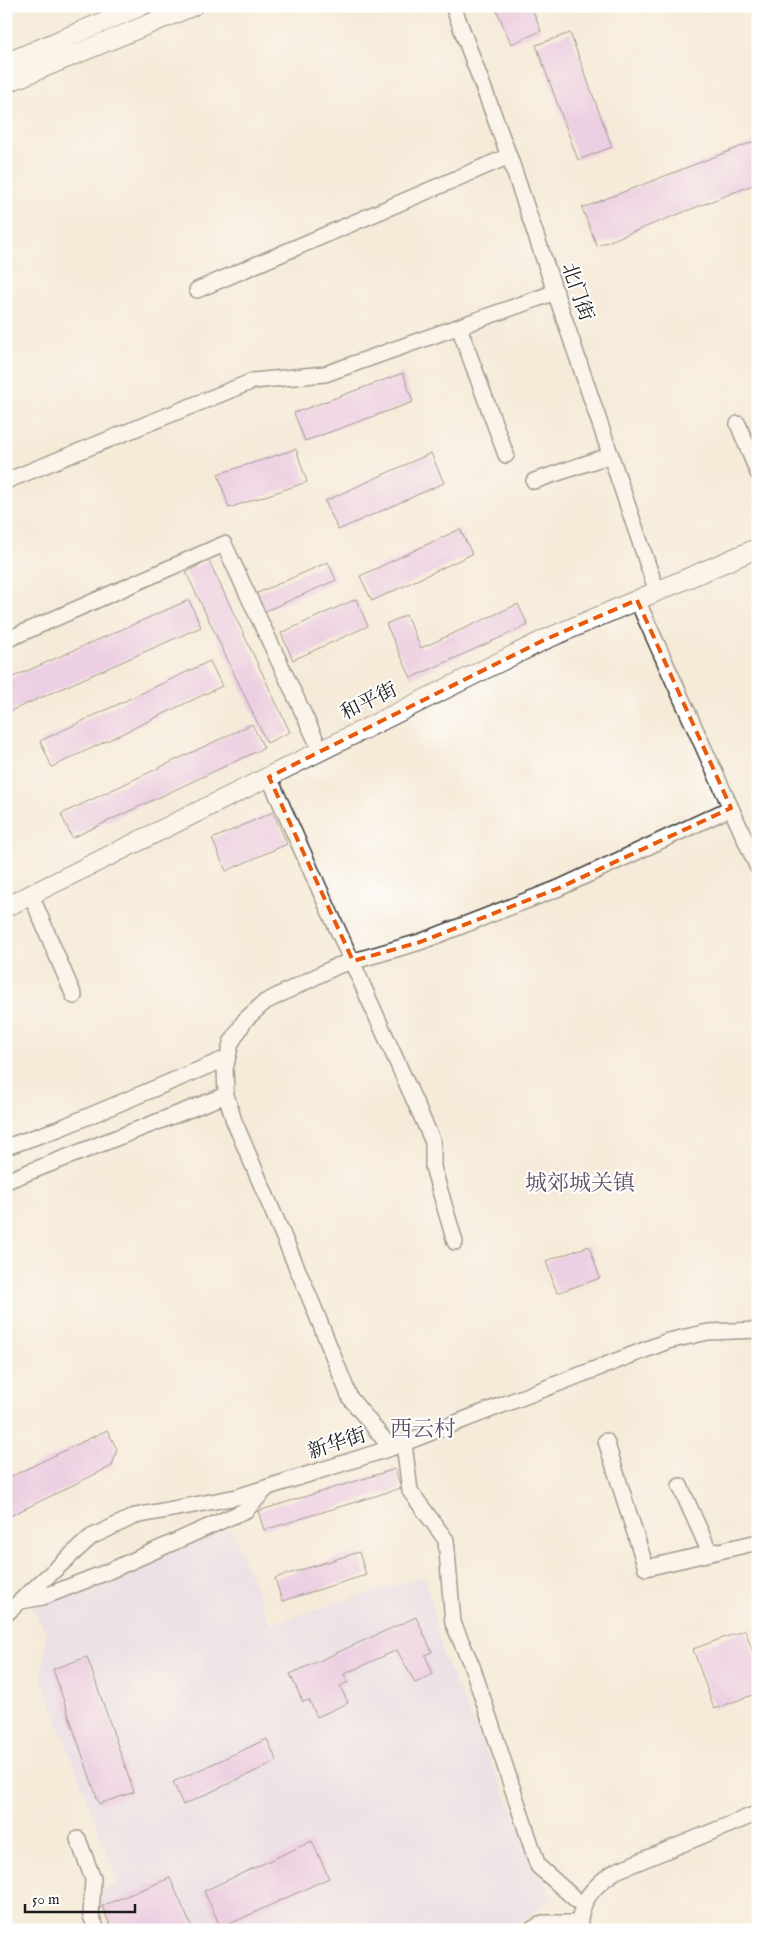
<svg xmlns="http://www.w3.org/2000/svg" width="764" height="1936" font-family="'IM FELL English','Noto Serif SC',serif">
<rect width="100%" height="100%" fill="#fff"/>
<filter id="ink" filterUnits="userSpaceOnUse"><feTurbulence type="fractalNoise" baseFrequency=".02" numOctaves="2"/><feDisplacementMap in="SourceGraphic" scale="10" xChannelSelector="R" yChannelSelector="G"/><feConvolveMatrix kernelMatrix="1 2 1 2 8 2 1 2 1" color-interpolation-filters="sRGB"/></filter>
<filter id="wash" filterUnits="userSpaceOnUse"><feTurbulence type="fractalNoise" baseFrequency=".0096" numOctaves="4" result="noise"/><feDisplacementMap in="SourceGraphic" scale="20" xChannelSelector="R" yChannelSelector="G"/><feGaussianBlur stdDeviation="1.12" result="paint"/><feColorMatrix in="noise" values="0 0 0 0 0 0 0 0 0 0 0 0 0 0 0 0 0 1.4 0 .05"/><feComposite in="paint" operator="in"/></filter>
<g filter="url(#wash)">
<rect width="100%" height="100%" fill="#f6ebd9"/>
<!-- built -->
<path fill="#e0d4f4" d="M231,1528L270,1624L425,1576L443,1656L552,1899L510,1930H112L97,1895L118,1883L42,1679L46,1632L31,1607Z"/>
<g id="blocks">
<!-- building -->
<path fill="#e1aeee" d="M495,6H531L541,31L511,44Z
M570,33L612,147L578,160L536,45Z
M758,140V183L597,246L582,208Z
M403,373L413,402L305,441L294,413Z
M296,449L307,482L229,508L218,474Z
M431,453L444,483L338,530L325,501Z
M460,529L472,554L372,601L360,576Z
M209,561L290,732L267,743L186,572Z
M328,562L336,580L261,613L253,595Z
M356,599L368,626L293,660L281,633Z
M189,600L201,627L6,713V680Z
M518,604L528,625L411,678L386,624L406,615L421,648Z
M210,661L222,686L52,767L40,741Z
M252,724L264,748L72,838L61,814Z
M273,812L287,844L226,871L212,839Z
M589,1246L600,1278L557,1293L546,1261Z
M107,1430L117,1449L112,1466L6,1518V1479Z
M395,1469L401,1488L264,1530L258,1511Z
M359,1552L366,1575L282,1601L275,1578Z
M416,1617L432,1652L425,1655L433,1674L415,1683L397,1650L344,1674L348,1682L340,1686L348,1703L317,1717L309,1700L303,1702L290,1674Z
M745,1630L758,1666V1693L714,1709L693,1649Z
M87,1657L134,1792L99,1804L53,1669Z
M267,1739L277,1761L183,1805L173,1782Z
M312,1841L329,1878L221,1928L204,1891Z
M170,1878L193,1930H112L102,1906Z"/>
</g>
</g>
<g filter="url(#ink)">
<use href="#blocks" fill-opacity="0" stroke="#3d3b38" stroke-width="1"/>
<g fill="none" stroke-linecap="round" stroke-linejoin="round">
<!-- minor casing -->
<g stroke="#3d3b38" stroke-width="18">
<path id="minor" d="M453,6L509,156L657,592
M197,290L509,156
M459,327L506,455
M738,424L758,473
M6,481L253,381L325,374L556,292
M534,481L611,455
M637,600L758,868
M6,640L224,544L321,751
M269,777L433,1142V1167L455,1242
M31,895L74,996
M6,1147L58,1129L227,1058
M6,1181L226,1095
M606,1441L646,1568L758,1542
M404,1444L410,1491L446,1540L453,1623L472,1666L538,1866L583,1906
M391,1448L350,1398L312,1303L234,1121L226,1095L225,1069L231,1043L245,1020L265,1002L337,966L420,942L559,888L731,808
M680,1486L710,1553
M21,1601L43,1597L107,1572L246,1510L266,1489
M6,1614L91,1537L135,1516L237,1497L391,1448L668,1341L708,1332L758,1330
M78,1839L93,1879L91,1916L97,1930
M531,1930L543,1923H579
M580,1930C577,1903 595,1884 616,1871L758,1813"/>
</g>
<!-- major casing -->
<g stroke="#3d3b38" stroke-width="21">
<path id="major" d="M6,63L141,6
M6,83L193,6
M6,907L544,640L758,548"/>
</g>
<!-- minor -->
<use href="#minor" stroke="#fff" stroke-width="15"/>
<!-- major -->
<use href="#major" stroke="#fff" stroke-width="19"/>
</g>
</g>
<!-- marked area -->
<path d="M0 0H764V1936H0ZM637,600L731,808L559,888L420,942L353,961L269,777L544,640Z" fill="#f6ebd9" fill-opacity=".55" fill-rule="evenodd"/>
<path fill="none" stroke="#e8590c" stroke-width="4" stroke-dasharray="10 6" stroke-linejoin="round" d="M637,600L731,808L559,888L420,942L353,961L269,777L544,640Z"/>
<g text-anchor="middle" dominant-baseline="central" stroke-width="4" stroke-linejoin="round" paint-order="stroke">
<!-- street labels -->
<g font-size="20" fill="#1c1c1c" stroke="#fff">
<text transform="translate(577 292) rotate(71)">北门街</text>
<text transform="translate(369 702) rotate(-26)">和平街</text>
<text transform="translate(337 1444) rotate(-18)">新华街</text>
</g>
<!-- quarter labels -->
<g font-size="22" fill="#614f66" stroke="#fff">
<text x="580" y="1184">城郊城关镇</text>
<text x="423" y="1430">西云村</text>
</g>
</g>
<!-- margin -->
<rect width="764" height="1936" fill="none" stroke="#fff" stroke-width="25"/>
<!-- scale -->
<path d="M25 1904v8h110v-8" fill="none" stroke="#1c1c1c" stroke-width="2.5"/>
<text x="32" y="1904" font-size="15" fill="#1c1c1c" stroke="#ffffff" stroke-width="4" paint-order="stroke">50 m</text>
</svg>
